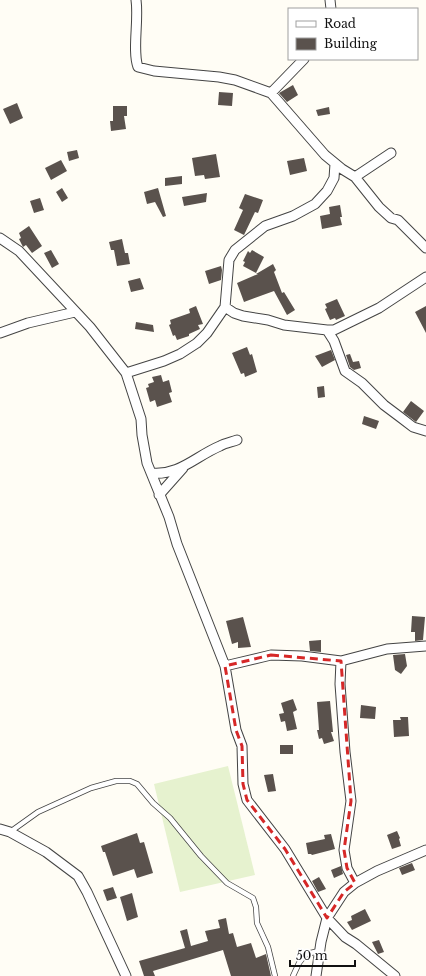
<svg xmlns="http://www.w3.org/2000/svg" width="426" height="976" font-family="'Libre Baskerville',serif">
<rect width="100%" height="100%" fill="#fffdf5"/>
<!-- pitch -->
<path fill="#e6f2cf" d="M228,766L255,875L180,892L154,784Z"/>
<!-- building -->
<path fill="#5a524d" d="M293,85L298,95L287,102L279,93Z
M219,92L233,93L232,106L218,105Z
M17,103L23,118L10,124L3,109Z
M113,106H127V116H124L126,129L111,131L110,121H113Z
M329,107L330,114L318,116L316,110Z
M77,150L79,158L69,161L67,152Z
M216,154L220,177L205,179L204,175L195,176L192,158Z
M304,158L307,171L290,175L287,161Z
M61,160L67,171L51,180L45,168Z
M182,176V184L165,186V178Z
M62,188L68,198L62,202L56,192Z
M158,188L166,216L163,217L155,202L147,204L144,192Z
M207,193L206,202L184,206L182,197Z
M245,194L263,200L258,213L255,212L244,235L234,230L243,210L239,208Z
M40,198L44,210L34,213L30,201Z
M340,205L342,217H340L342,225L322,229L320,216L330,214L329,207Z
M29,226L42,246L32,253L26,245L23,247L19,239L21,238L19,233Z
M122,239L125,253H128L130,264L117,266L114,250H111L109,242Z
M51,250L59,264L52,268L44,253Z
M252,250L264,257L256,273L243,266L245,262L243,261L248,251L250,253Z
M273,264L276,270L274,272L282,293L284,292L295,310L287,315L274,291L244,302L237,283L258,274H256Z
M221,266L222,270L221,280L209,284L205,271Z
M140,278L144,289L131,292L128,281Z
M337,299L345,316L336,320L335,318L330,320L325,309L327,308L325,304Z
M196,306L203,324L198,325L200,329L189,334V336L177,340L175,335L173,336L169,325L171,324L170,320L190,313L189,309Z
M426,306V333L415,312Z
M136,322L153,325L154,332L135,329Z
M247,347L250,355L252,354L257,372L245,377L244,373L241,374L232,353Z
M331,350L335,360L322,367L315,356Z
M350,354L353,362L359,361L361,368L354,370L350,367L346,355Z
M161,375L163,382L169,380L172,392L169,393L172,402L157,407L155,400L150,402L146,388L149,387L148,384L154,382L152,377Z
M324,386L325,397L318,398L317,387Z
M411,401L424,411L416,422L403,412Z
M364,416L379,421L376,429L362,424Z
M412,616L425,617L423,640L415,641V632H411Z
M243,617L251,647L238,648V642L232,644L226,621Z
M321,640V652L310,651L309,641Z
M405,654L407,666L401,674L395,670L393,655Z
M293,699L297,710L293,712L297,729L287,731L285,721L281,722L279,714L284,713L281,703Z
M330,701L333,732H331L334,741L324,744L322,738L319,739L317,730H319L317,702Z
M361,705L376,707L375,719L360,718Z
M400,717H408L409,736L394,737L393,720H401Z
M280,745H293V754H280Z
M273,774L276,791L268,792L264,775Z
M397,831L400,838L399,839L401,846L392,849L387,835Z
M137,833L140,843L144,842L153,873L137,878L134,869L113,876L105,852H103L101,846Z
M331,834L335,849L312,855L311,854H308L306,843L325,839L324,835Z
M412,863L415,870L402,875L399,868Z
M341,866L343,874L334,878L331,870Z
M319,877L326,889L318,892L312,881Z
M113,887L117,898L107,901L103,890Z
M132,893L138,917L127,921L120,897Z
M365,909L371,921L352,930L347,922L352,920L351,916Z
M226,918L229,934L233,933L237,947L251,943L256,958L266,954L271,976H231L223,950L153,971L155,976H144L139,961L185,948L180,931L187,929L191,946L208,941L205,931L220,928L218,920Z
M379,940L384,952L378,954L372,942Z"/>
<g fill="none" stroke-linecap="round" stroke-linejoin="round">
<!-- lane casing -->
<g stroke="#444" stroke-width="6">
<path id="lane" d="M10,832L38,812L91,788L116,781H130L137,784L153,803L170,818L201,856L227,883L253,898L256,907L257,923L268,947L275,976
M293,976L299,963L306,954L319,951"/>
</g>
<!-- street casing -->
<g stroke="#444" stroke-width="11">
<path id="street" d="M136,0C139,20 132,51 138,67L154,71L219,77L235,80L271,93L325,155L342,169L355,177L379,207L391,218L398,220L426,248
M330,0L331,9
M271,93L304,59
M355,177L391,153
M0,238L19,251L90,327L126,373L141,419L142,435L147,463L169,517L177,544L225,666L236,730L242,746L243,784L247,800L285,849L327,918L345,937L356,944L395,976
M225,307L234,313L243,316L268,320L284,325L327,330L334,341L345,371L362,383L384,405L400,417L413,427L426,431
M327,330H334L379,308L426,277
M0,333L28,323L75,312
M126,373L164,361L180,354L197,343L207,333L225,307L229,260L235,250L265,226L293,216L315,204L327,191L334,178L335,164
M151,473C179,476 196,456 220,446C225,443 232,442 237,440
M159,495L183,468
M225,666L271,655L302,656L341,661
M0,829L10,832L46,852L78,876L87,892L126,976
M355,883L347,868L344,850L351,801L345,752L340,684L341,661L387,649L426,646
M316,976L321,942L327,918L344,892L355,883L377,871L426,850"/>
</g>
<!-- lane -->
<use href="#lane" stroke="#fff" stroke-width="4.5"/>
<!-- street -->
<use href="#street" stroke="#fff" stroke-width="9"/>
</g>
<!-- marked area -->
<path fill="none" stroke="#d62828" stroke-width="3" stroke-dasharray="8 5" stroke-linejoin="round" d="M271,655L341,661L351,801L344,850L347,868L355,883L344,892L327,918L285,849L247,800L243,784L242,746L236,730L225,666Z"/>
<!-- legend -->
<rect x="288" y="8" width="130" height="52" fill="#ffffff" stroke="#a0a0a0"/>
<rect x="296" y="21" width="20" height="6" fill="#ffffff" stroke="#a0a0a0"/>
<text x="324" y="28" font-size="12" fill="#111111">Road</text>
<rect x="296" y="38" width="20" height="12" fill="#5a524d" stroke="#a0a0a0"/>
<text x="324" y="48" font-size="12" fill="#111111">Building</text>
<!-- scale -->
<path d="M290 960v6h65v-6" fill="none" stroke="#111111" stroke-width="2"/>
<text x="296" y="960" font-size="12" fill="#111111" stroke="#ffffff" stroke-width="3" paint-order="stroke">50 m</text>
</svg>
